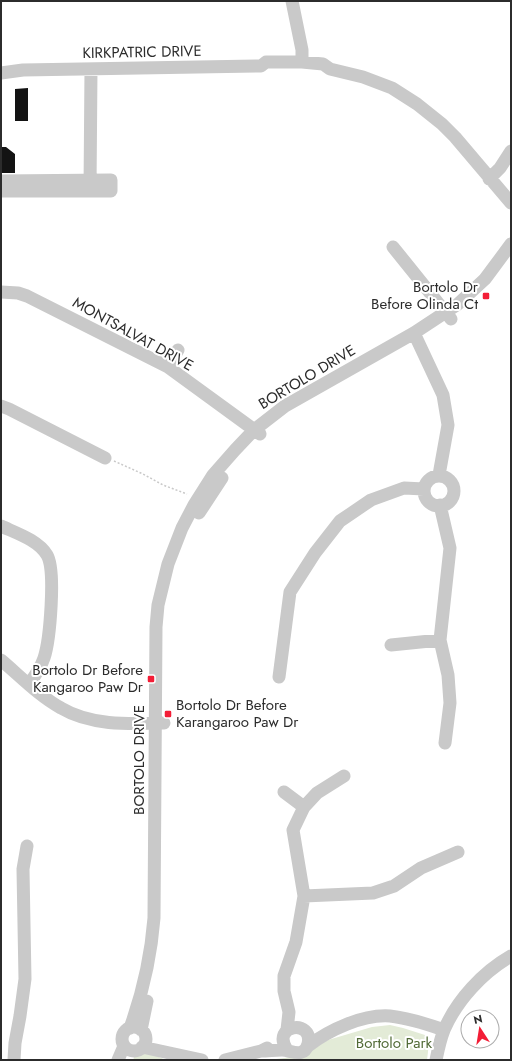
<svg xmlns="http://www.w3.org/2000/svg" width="512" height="1061" font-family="Jost,sans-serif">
<rect width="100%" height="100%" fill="#fff"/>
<!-- green -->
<path fill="#e3ebd7" d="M390,1025L403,1028L425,1035C430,1044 428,1051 427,1060H268L300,1056L328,1040L372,1027Z
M138,1048L166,1060H133Z"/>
<!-- building -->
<path fill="#131313" d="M28,88V121H15V89Z
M1,147H6L15,154V173H1Z"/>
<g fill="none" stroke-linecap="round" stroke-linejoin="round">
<!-- path -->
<path stroke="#c9c9c9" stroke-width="1.5" stroke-dasharray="2 2" stroke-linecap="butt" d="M114,461L143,474L163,485L187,494"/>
<!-- minor -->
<path stroke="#c9c9c9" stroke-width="13" d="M292,1L302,50V62
M1,73L23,70L261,66L266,62H302L323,64L330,69L363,77L392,88L417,104L442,124L455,137L511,203
M489,179L500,168L511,151
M1,181L111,180V191H1
M90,189L91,69
M393,247L451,319
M1,292L18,293L27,296L168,367L260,434
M414,333L443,395L448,425L439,475
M168,367L178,350
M1,406L9,409L105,458
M424 491a15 15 0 1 1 30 0a15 15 0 1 1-30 0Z
M440,505L450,548L440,640L448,675L450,703L445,743
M199,513L222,478
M1,526C16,533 38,540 47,555C56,570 50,640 44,658C41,667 35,676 29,684
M391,645L440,640
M1,660C20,676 39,696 61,708C91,726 130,724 164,723
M279,677L290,592L315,553L340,521L371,500L404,488L424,489
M284,792L304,807
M304,896L373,893L394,886L421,868L458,852
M122 1039a12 12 0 1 1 24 0a12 12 0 1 1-24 0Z
M130,1028C143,992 151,956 154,918L156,627L158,605L168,564L182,528L194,505L213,475L235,450L254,430L285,406L414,333L458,304L485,279L511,244
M141,1030L147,1001
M287,1030L289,1012L284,991V976L296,942L304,896L293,830L304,807L317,793L344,776
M308,1046C329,1030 363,1014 390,1016C409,1018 427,1024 444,1030
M142,1047L202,1060
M261,1051C268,1051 275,1050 282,1050C291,1050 304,1059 308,1044C314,1019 270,1024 287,1050
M14,1060L15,1043L20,1016L25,979L23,869L27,846
M118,1060L124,1046
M225,1060L261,1051L267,1048
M436,1060C438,1050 440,1040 444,1030C457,1000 483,972 511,956"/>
</g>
<!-- markers -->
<g fill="#f31d36" stroke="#fff" stroke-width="1.5">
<rect x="482" y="292" width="8" height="8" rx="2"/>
<rect x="147" y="675" width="8" height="8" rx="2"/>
<rect x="164" y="710" width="8" height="8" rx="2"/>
</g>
<g text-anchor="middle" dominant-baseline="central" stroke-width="4" stroke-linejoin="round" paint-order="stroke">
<!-- street labels -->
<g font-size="15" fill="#2c2c2c" stroke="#fff">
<text transform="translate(142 52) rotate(-1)">KIRKPATRIC DRIVE</text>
<text transform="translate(133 334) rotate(29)">MONTSALVAT DRIVE</text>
<text transform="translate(307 377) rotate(-31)">BORTOLO DRIVE</text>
<text transform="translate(139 760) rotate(-90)">BORTOLO DRIVE</text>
</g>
<!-- poi labels -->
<g font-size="15" fill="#2c2c2c" stroke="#fff" text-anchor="end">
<text x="478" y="287">Bortolo Dr<tspan x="478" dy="17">Before Olinda Ct</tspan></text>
<text x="143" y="670">Bortolo Dr Before<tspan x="143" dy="17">Kangaroo Paw Dr</tspan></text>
<text x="176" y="705" text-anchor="start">Bortolo Dr Before<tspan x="176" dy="17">Karangaroo Paw Dr</tspan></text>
</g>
<!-- park labels -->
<g font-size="15" fill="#516a36" stroke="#fff">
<text x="394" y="1043">Bortolo Park</text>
</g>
</g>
<!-- border -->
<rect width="512" height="1061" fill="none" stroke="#2c2c2c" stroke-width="4"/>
<!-- north arrow -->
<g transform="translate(480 1029) rotate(348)"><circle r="19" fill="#ffffff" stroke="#ababab"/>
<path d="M0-3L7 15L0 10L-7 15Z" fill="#f31d36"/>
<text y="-6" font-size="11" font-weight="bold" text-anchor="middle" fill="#2c2c2c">N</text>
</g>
</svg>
